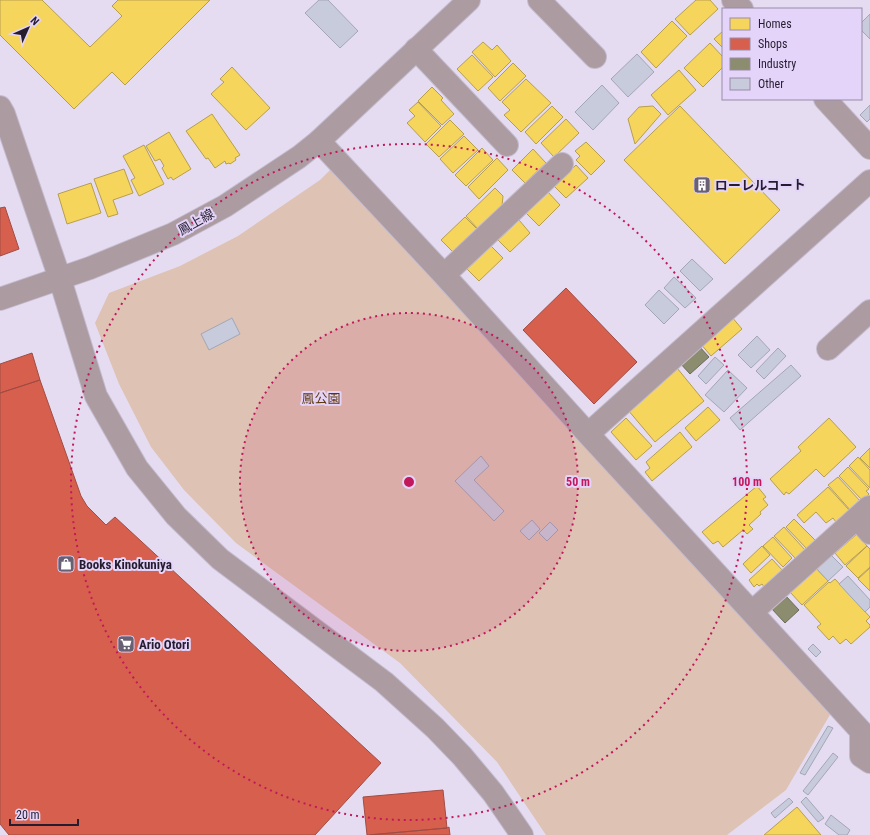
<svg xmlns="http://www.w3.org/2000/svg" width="870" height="835" font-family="'Roboto Condensed','Noto Sans JP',sans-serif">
<rect width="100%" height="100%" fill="#e5dcf2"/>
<!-- green -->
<path fill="#dec2b4" d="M330,170L582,440L831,713L786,790L727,835H546L497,762L400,663L236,543L184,490L151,447L119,384L95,323L109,293L180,266L238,236L320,180Z"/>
<!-- homes -->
<path fill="#f6d55c" stroke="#b79e4e" d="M0,0H42L90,47L122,16L112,6L118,0H210L125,85L112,72L74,109L0,35Z
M696,0H710L718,9L690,35L675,19Z
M672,21L687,36L656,68L641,52Z
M723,31V48L714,39Z
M483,42L492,50L497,45L511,61L495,77L472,52Z
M710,43L723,57V67L703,87L684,68Z
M472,55L493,77L478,91L457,69Z
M513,63L526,76L500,101L488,88Z
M232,67L270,108L246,130L211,94L224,82L220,79Z
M679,70L696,90L668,115L651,95Z
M526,79L551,103L521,132L504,115L510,110L502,102Z
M432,87L443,98L441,100L454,114L442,125L418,101Z
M418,102L441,126L425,142L407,123L415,116L409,110Z
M552,106L563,117L536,144L525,132Z
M653,106L661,114L635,144L628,119L639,107Z
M680,106L780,210L725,264L624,160Z
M212,114L240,155L235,158L236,160L230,164L229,163L226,164L225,161L215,168L208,158L206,159L186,131Z
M566,119L579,133L554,157L541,143Z
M450,120L464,134L439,157L426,144Z
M169,132L191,169L173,180L171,177L168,179L162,168L164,166L160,159L155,161L146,146Z
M464,136L478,150L453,173L440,159Z
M586,142L605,161L591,175L576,160L580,156L575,151Z
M144,145L164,184L139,196L131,180L135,178L123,156Z
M482,148L493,160L466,186L455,175Z
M533,149L546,163L525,183L512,170Z
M497,158L508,170L479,199L468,187Z
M576,165L588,178L566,198L554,186Z
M124,169L133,193L113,200L118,214L108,217L94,179Z
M91,183L101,213L67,224L58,194Z
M495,188L503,196L502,206L478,229L466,216Z
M547,191L560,205L539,226L526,213Z
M465,217L477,229L453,252L441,240Z
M519,220L530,233L510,252L498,240Z
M491,246L503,258L479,281L467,269Z
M731,316L742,329L711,356L700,343Z
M677,368L704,401L655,442L628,410Z
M708,407L720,420L696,441L685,428Z
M626,418L652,446L636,460L611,432Z
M829,418L856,447L824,477L816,469L789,494L786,492L784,495L770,479L801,451L798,447Z
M680,432L692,447L652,481L645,472L650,468L646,462Z
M870,448V468L860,458Z
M858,457L870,470V488L849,466Z
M848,467L869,489L866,491L869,494L863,501L839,476Z
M838,477L861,502L851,511L828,485Z
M757,486L766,497L763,499L768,505L760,512L761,514L749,525L753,529L747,534L743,530L723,547L718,541L713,544L702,532Z
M828,487L849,510L836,522L833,518L826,523L816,512L804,523L797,515Z
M794,519L816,541L807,549L786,527Z
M784,527L806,551L796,559L774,536Z
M857,534L867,546L845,565L835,553Z
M773,537L792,558L783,567L763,546Z
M762,546L770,555L751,573L743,564Z
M867,546L870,549V567L858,578L846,566Z
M772,559L783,571L765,588L762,584L759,586L757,584L754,587L749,580Z
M816,568L828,581L802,605L790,592Z
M870,568V591L858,579Z
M835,579L870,617L866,621L870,625V627L851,644L846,639L840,644L833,636L829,640L817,627L821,624L804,605L829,582L830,583Z
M797,807L821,835H764Z"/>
<!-- shops -->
<path fill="#d6604d" stroke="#a14c44" d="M5,207L19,249L0,256V208Z
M566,288L637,362L594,404L523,330Z
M32,353L40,380L0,393V364Z
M40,380L81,496L87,506L106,525L115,517L381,763L315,835H9L0,824V393Z
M443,790L447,828L367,835L363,797Z
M449,827L450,835H370L447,828Z"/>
<!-- industry -->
<path fill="#8c8c6e" stroke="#6d6b5b" d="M698,345L709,357L690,374L679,362Z
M785,595L799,610L785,623L771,608Z"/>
<!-- building -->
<path fill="#c8cbdb" stroke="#a2a6b6" d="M319,0H328L358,31L340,48L305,13Z
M870,14V39L861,30V23Z
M637,54L654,72L628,97L611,79Z
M602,85L619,103L593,130L575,112Z
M870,105V119L867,122L860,115Z
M692,259L713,279L700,291L680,271Z
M674,277L696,298L685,308L664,288Z
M659,290L679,309L664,324L645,305Z
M232,318L240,334L209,350L201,334Z
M757,336L770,350L751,368L738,355Z
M778,348L786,356L764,379L756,371Z
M715,357L724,365L706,384L698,376Z
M791,365L801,376L740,430L730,418Z
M728,370L747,388L724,412L705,395Z
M481,456L489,466L474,480L504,511L494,521L455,481Z
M532,520L540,529L529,540L520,531Z
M550,522L558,530L547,541L539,533Z
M831,555L843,567L828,581L816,568Z
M848,576L870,600V607L865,612L839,584Z
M813,644L821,652L816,657L808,649Z
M828,726L833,728L805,775L800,773Z
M833,753L838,757L808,795L803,791Z
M806,797L824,818L818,822L801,802Z
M789,798L793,802L775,818L771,813Z
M831,815L850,830L847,835H839L825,824Z"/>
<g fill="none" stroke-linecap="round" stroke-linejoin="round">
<!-- minor casing -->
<g stroke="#c3bbcd" stroke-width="24">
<path id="minor" d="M539,0L595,57
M733,0L742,9
M416,49L507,145
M825,99L870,148
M319,141L444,275L588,434L861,731V756L870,762
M444,275L562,164
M828,349L870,311
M588,434L870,181
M857,518L870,533
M752,612L869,507"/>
</g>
<!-- tertiary casing -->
<g stroke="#c3bbcd" stroke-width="24">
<path id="tertiary" d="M0,107L4,114L60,279L96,396L137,468L176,516L220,559L384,682L435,728L462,756L493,793L522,835
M0,299L90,268L173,234L225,206L299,157L319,141L469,0"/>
</g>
<!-- minor -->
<use href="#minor" stroke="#ad9ba2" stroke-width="22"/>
<!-- tertiary -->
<use href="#tertiary" stroke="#ad9ba2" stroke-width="22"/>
</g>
<!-- distance rings -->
<circle cx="409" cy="482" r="169" fill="#c2185b" fill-opacity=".12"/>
<g fill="none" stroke="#c2185b" stroke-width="2" stroke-dasharray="2 4">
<circle cx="409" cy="482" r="169"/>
<circle cx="409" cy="482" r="338"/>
</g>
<!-- icons -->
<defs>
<g id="building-square" transform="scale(0.9)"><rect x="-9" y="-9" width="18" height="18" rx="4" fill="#686073" stroke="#e4d4fa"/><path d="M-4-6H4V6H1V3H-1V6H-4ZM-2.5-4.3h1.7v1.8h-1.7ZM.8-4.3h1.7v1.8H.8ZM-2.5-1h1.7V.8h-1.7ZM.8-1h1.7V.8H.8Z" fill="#fff"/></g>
<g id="shop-square" transform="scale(0.9)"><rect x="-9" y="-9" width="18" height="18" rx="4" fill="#686073" stroke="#e4d4fa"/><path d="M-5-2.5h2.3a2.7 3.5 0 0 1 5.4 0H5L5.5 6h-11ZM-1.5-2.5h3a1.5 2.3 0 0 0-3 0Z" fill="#fff"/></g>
<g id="supermarket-square" transform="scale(0.9)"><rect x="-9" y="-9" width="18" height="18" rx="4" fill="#686073" stroke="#e4d4fa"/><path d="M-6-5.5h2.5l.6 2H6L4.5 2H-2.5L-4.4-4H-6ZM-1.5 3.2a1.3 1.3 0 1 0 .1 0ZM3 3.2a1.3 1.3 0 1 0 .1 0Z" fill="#fff"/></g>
</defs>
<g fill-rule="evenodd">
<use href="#building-square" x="702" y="185"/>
<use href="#shop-square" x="66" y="564"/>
<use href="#supermarket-square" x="126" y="644"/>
</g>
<g text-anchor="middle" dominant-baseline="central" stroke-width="4" stroke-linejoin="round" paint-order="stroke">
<!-- poi labels -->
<g font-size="13" font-weight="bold" fill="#251d2e" stroke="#e4d4fa" text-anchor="start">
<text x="715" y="185">ローレルコート</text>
<text x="79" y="564">Books Kinokuniya</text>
<text x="139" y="644">Ario Otori</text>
</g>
<!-- street labels -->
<g font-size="13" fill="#251d2e" stroke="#e4d4fa">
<text transform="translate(196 222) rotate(-29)">鳳上線</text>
</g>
<!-- park labels -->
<g font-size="13" fill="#5d3709" stroke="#e4d4fa">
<text x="321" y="398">鳳公園</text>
</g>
</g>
<circle cx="409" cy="482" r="6" fill="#c2185b" stroke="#e4d4fa" stroke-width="2"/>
<g font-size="12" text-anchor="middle" font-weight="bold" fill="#c2185b" stroke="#e4d4fa" stroke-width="4" stroke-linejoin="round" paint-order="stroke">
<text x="578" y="486">50 m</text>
<text x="747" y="486">100 m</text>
</g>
<!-- legend -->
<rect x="722" y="8" width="140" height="92" fill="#e4d4fa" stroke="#988ba8"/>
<rect x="730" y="18" width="20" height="12" fill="#f6d55c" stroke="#988ba8"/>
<text x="758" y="28" font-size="12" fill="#251d2e">Homes</text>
<rect x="730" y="38" width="20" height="12" fill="#d6604d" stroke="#988ba8"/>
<text x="758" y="48" font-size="12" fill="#251d2e">Shops</text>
<rect x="730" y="58" width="20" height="12" fill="#8c8c6e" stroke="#988ba8"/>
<text x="758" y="68" font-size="12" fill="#251d2e">Industry</text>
<rect x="730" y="78" width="20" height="12" fill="#c8cbdb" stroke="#988ba8"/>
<text x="758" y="88" font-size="12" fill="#251d2e">Other</text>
<!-- north arrow -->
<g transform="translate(28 28) rotate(45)" stroke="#e4d4fa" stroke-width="3" paint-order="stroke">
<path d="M0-3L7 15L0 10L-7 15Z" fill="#251d2e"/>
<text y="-6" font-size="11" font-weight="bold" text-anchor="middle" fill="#251d2e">N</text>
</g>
<!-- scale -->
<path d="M10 819v6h68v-6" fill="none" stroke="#251d2e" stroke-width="2"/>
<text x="16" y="819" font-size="12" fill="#251d2e" stroke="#e4d4fa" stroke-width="3" paint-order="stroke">20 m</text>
</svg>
